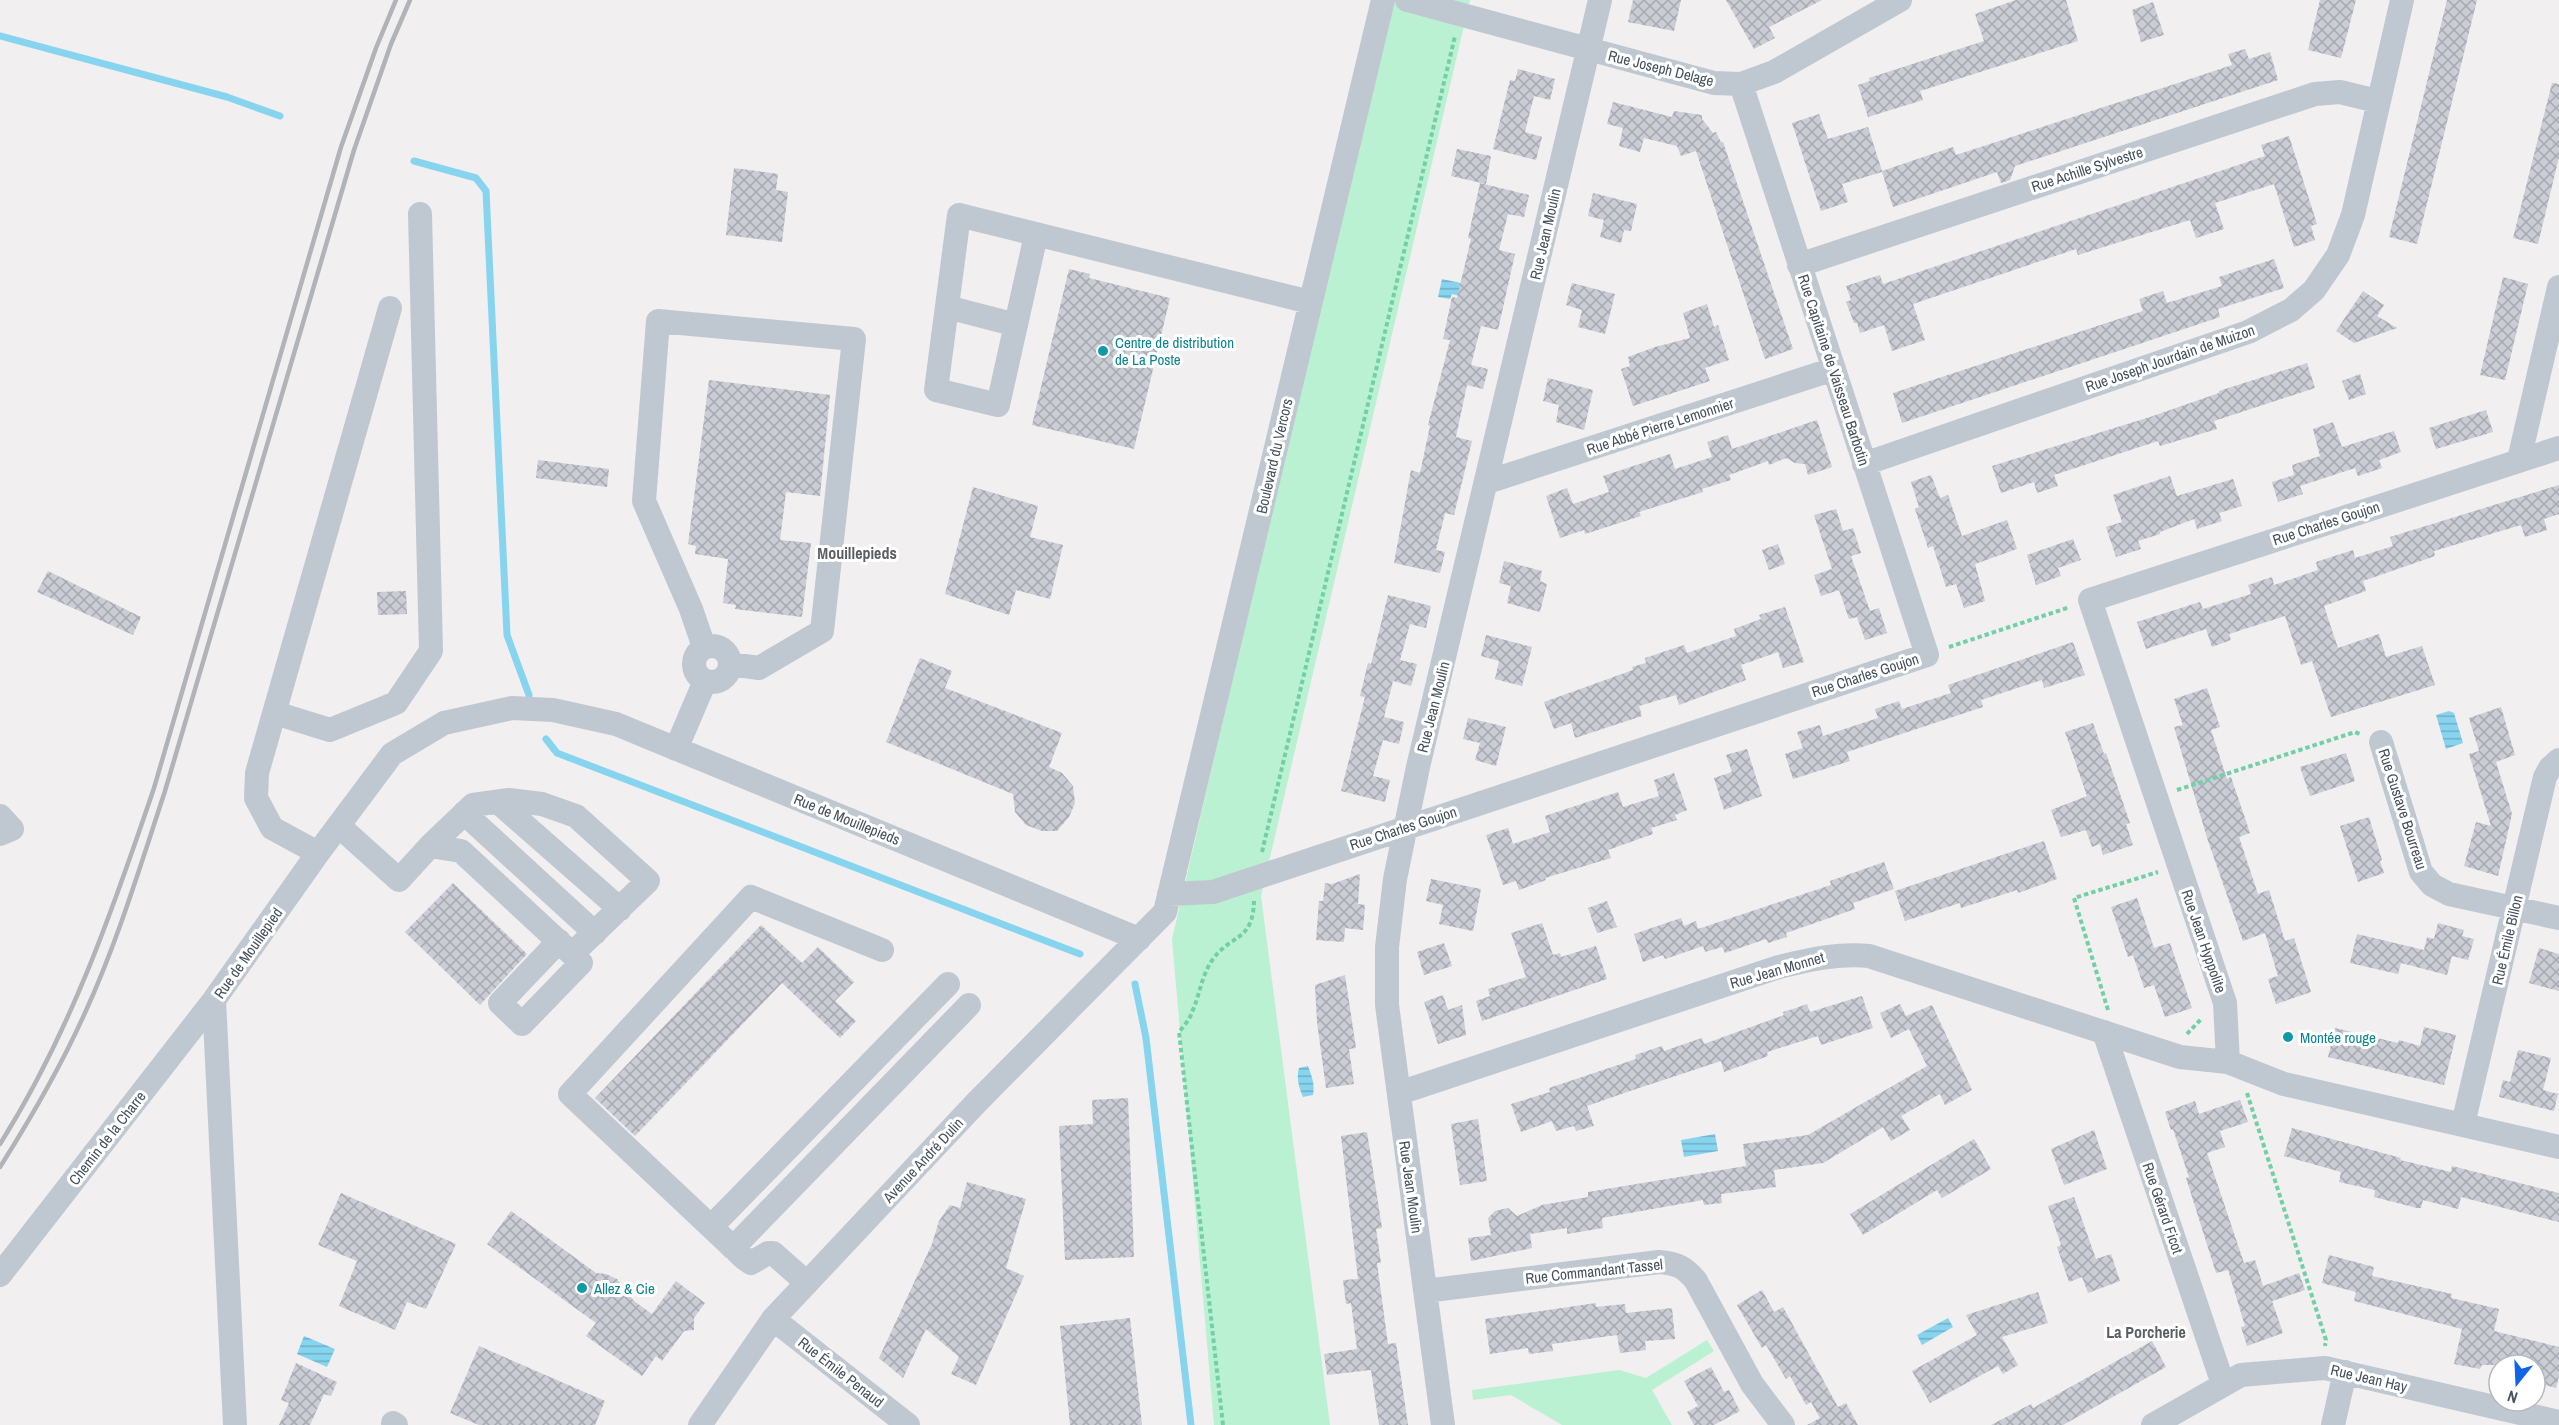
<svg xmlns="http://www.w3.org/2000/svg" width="2559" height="1425" font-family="'Archivo Narrow',sans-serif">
<defs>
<pattern id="water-rules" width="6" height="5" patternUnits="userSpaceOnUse" patternTransform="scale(1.5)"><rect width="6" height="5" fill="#87d4ef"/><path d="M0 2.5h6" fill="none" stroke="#70aec5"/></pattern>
<pattern id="building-cross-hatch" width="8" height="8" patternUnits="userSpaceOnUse" patternTransform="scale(1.5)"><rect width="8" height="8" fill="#cacdd5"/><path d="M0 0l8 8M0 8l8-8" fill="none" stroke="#a6a9b0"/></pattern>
</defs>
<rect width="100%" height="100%" fill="#f1efef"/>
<!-- green -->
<path fill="#bbf1d3" d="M1391,0H1470L1261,896L1330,1425H1214L1172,939Z
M1707,1340L1714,1351L1652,1390L1672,1425H1562L1511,1395L1473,1400L1472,1390L1619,1370L1646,1378Z"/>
<!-- water -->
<path fill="url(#water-rules)" d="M1442,279L1475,286L1472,299L1452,294L1450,299L1438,297Z
M2449,711L2454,713L2463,743L2446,749L2436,715Z
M1308,1066C1312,1077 1315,1084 1313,1095L1303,1097C1299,1088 1296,1078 1299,1068Z
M1715,1134L1718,1151L1684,1157L1681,1140Z
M1948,1318L1953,1327L1922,1345L1917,1335Z
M304,1336L335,1349L327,1367L297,1354Z"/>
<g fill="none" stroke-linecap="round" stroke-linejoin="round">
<!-- stream -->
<path stroke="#87d4ef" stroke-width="7" d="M0,36L227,97L280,116
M414,161L476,178L486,191L507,635L529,695
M546,739L557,753L1080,954
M1135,984L1146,1038L1191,1425"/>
</g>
<!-- building -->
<path fill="url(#building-cross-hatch)" d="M1633,0H1681L1674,31L1628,22Z
M1726,0H1822L1769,27L1775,38L1754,49Z
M2016,0H2066L2078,41L1920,91L1923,100L1868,117L1858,85L1870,81L1869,78L1984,41L1975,14Z
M2320,0H2356L2341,58L2308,50Z
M2447,0H2477L2417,244L2389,237Z
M2153,2L2164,35L2141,42L2132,10Z
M2245,49L2249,59L2270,52L2278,80L2015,166L2010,180L2001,183L1997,172L1893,207L1882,172L1842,184L1848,202L1821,211L1792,123L1819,114L1828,139L1868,127L1882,171L1953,147L1956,155L2181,82L2232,65L2228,54Z
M1518,69L1555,79L1550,100L1534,96L1525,132L1542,137L1536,160L1493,149L1510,80L1515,81Z
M2552,83L2559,84V157L2538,244L2513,238Z
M1613,102L1672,117L1674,111L1702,115V119L1713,133L1716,132L1721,142H1723L1793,349L1765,359L1696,151L1681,156L1677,146L1644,138L1640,152L1619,146L1623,128L1607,124Z
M2289,136L2317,224L2311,226L2315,240L2294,247L2274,184L2215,203L2224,229L2196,238L2190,220L2078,255L2076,249L1913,304L1925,340L1892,351L1884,325L1860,333L1857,323H1854L1846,302L1851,300L1846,286L1880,275L1883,284L2265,156L2261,145Z
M1457,149L1491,156L1486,184L1451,176Z
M734,168L778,174L776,190L788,192L782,242L726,235Z
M1480,183L1529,195L1524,217L1508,214L1499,250L1515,254L1498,330L1481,326L1471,365L1488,369L1483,389L1467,385L1456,437L1472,441L1454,515L1445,513L1436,550L1445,552L1440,573L1394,563L1411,470L1420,473L1430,426L1428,425L1450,340L1443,339L1452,297L1457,298L1471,239L1468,238Z
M1593,193L1637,204L1631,231L1624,230L1621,243L1600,237L1604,220L1588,216Z
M2274,259L2284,288L2218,309L2220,317L1902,423L1893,393L2143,311L2139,299L2163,291L2167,303L2222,286L2219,277Z
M1069,269L1090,274L1089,278L1170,298L1134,449L1032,425Z
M2503,277L2528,284L2505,380L2480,375Z
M1572,283L1615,294L1605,334L1578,327L1582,310L1566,305Z
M2363,291L2384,305L2377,316L2397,328L2354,343L2336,331Z
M1707,304L1714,327L1718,325L1729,360L1705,368L1710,381L1633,406L1621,369L1630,366L1628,357L1655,347L1690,338L1683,313Z
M2307,363L2315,388L2214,421L2217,429L2160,446L2158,441L2054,475L2058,486L2037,493L2034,482L2001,493L1992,466L2150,417L2219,393V391Z
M2360,374L2366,394L2349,400L2342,381Z
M1548,378L1593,390L1584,430L1556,422L1559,405L1543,401Z
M709,380L830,395L820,496L786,492L780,540L811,543L802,617L735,609L736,605L723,603L728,559L695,554L696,546L688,544Z
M2486,410L2493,432L2436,449L2429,428Z
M1817,420L1832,467L1808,475L1805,464L1795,463L1786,458L1769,465L1768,461L1729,475L1731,480L1702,489L1703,492L1639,512L1641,516L1585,534L1584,530L1560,538L1546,496L1567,488L1573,504L1609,492L1603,476L1670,454L1675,469L1712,457L1707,442L1728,435L1732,449Z
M2333,422L2342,447L2394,431L2401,452L2379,460L2382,468L2358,476L2355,468L2300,486L2303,494L2278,502L2272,482L2294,475L2292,465L2320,456L2313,429Z
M538,460L609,469L607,487L536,478Z
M1931,475L1940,498L1948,495L1962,536L2007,520L2017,549L1975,564L1985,601L1964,608L1956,584L1946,587L1933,546L1928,548L1915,509L1919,507L1911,482Z
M2170,476L2177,496L2233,479L2242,506L2219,513L2222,521L2197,529L2194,519L2160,532V534L2138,541L2141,549L2116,557L2106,527L2122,522L2113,495Z
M2559,485V514L2544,519L2547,530L2525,537L2521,525L2434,551L2435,556L2363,581L2366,591L2324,606L2338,648L2379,634L2386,657L2422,646L2435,685L2331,717L2312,661L2301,665L2285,616L2229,634L2231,640L2212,647L2206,629L2146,649L2137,622L2200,602L2203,609L2251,594L2248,585L2272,577L2274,585L2318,570L2316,562L2353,550L2355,558L2393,546L2390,537Z
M973,487L1038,506L1030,537L1063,545L1050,599L1016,590L1009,615L945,594Z
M1836,509L1843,531L1853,528L1861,553L1851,556L1870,611L1879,608L1887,633L1865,640L1857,617L1849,619L1839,590L1821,596L1814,575L1832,569L1814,515Z
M2073,539L2081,560L2058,568L2061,576L2036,585L2027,555Z
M1778,544L1785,564L1769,570L1762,550Z
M1504,561L1542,571L1540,581L1547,584L1540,612L1507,603L1511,586L1499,583Z
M48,571L141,617L133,635L37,592Z
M406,591L407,614L378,615L377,592Z
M1388,595L1431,606L1426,628L1410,624L1400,660L1417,664L1411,686L1393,681L1384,717L1404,722L1399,744L1383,740L1373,776L1390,780L1385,802L1341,791L1365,697L1360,696L1368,663L1371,664Z
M1785,607L1804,662L1783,668L1778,652L1741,665L1746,680L1679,705L1676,695L1659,700L1639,706L1642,716L1575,738L1571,723L1554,729L1544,702L1633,670L1632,667L1646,663L1645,658L1684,645L1687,653L1736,636L1734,629L1761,619L1759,615Z
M1486,635L1532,647L1522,686L1495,679L1499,661L1481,656Z
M2073,642L2085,675L2044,688L2042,680L1981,700L1983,707L1847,752L1850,761L1793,779L1785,754L1803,748L1797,732L1820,725L1823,736L1878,718L1875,709L1899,701L1902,709L1951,693L1948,685Z
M920,658L952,671L945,688L1062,733L1049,767L1062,773L1073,786L1075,803L1069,817L1057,831H1042L1026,825L1015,812L1013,794L886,742Z
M2207,688L2220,727L2211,730L2227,779L2231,777L2250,833L2239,837L2258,894L2269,890L2285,941L2294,938L2311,992L2276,1004L2268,979L2278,976L2265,933L2243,941L2208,841L2174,727L2183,725L2174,699Z
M2501,707L2515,755L2496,762L2512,814L2498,876L2464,866L2476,822L2491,826L2469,754L2479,751L2469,718Z
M1468,718L1506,727L1496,766L1475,760L1480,743L1463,739Z
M2093,723L2104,754L2106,753L2130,823L2126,824L2133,845L2103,855L2100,844L2092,847L2086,830L2061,837L2051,810L2087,796L2065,732Z
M1747,749L1762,796L1724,810L1714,778L1732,772L1726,755Z
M2346,753L2355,781L2310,796L2300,767Z
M1674,773L1687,810L1675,815L1677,820L1651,828L1653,834L1608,850L1611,858L1545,878L1546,880L1519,890L1516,881L1503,885L1486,835L1508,828L1513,844L1550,832L1545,816L1618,792L1623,807L1659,796L1654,780Z
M2369,817L2382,860L2380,861L2384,873L2358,882L2340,826Z
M2044,841L2057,879L2018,893L2017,890L1961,908L1960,903L1905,921L1895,891Z
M1884,862L1894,889L1853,903L1855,909L1786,933L1787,937L1768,943L1766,939L1725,953L1722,947L1705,952L1703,946L1665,959L1663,955L1643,962L1634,934L1681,918L1684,926L1696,921L1698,929L1831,885L1830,881Z
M1360,874L1358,904L1365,905L1363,930L1345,928L1344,942L1316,940L1319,901H1323L1325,883L1332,884Z
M1431,879L1481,889L1473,931L1439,924L1443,905L1426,901Z
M453,883L527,954L480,1005L405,932Z
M2137,898L2154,948L2170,943L2192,1008L2165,1017L2154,985L2144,988L2133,955L2128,957L2111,907Z
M1607,901L1617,927L1597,933L1588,908Z
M1542,923L1553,955L1560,953L1561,957L1596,946L1607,979L1482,1021L1476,1001L1490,996L1488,989L1526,977L1511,933Z
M2438,923L2464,930L2462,936L2474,939L2468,960L2452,956L2447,975L2401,963L2398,974L2350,963L2357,934L2424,950L2427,937L2434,939Z
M761,925L802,963L818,947L854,982L835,1001L856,1021L840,1038L782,983L635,1136L595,1098Z
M1444,943L1452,966L1424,975L1417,952Z
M2539,948L2559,954V991L2529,983Z
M1345,975L1356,1048L1349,1049L1354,1084L1326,1088L1317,1022L1315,985Z
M1443,995L1448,1010L1462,1005L1466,1035L1438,1044L1424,1002Z
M1862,996L1873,1028L1821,1045L1818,1036L1767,1052L1768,1056L1724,1072L1721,1061L1630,1091L1587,1106L1594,1126L1576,1131L1574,1126L1556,1131L1552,1121L1521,1132L1511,1104L1550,1092L1549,1088L1636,1059L1635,1055L1662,1046L1664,1051L1702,1038L1704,1044L1784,1015L1783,1012L1796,1008L1807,1004L1810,1012Z
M1900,1004L1906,1016L1932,1005L1972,1090L1945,1105L1940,1094L1901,1116L1910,1130L1891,1141L1883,1127L1823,1163L1774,1170L1776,1187L1721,1194L1722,1203L1704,1205L1703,1200L1602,1218L1603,1228L1567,1234V1228L1530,1234L1532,1248L1471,1261L1468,1238L1491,1235L1488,1218L1495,1211L1508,1208L1517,1216L1542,1205L1588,1197V1192L1746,1166L1743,1144L1808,1135L1927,1066L1909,1029L1891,1038L1880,1013Z
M2424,1027L2456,1035L2444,1085L2328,1057L2335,1028L2398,1043L2399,1040L2420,1046Z
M2518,1050L2551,1058L2543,1090L2558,1094L2554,1111L2499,1097L2503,1080L2510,1082Z
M1128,1098L1134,1257L1065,1260L1059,1126L1093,1124L1092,1100Z
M2240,1100L2248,1122L2220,1131L2225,1147L2207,1153L2244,1263L2255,1260L2263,1286L2299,1273L2305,1290L2272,1301L2283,1333L2247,1346L2241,1327L2245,1326L2228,1270L2216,1273L2186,1178L2189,1177L2173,1129L2171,1130L2165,1112L2195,1101L2199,1114Z
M1478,1119L1487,1181L1460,1185L1451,1124Z
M2292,1128L2401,1158L2400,1160L2451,1172L2452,1166L2559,1193V1222L2461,1197L2458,1209L2423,1200L2421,1208H2417L2374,1197L2375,1190L2339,1182L2341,1172L2284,1156Z
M2094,1130L2107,1169L2064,1185L2051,1149Z
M1367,1132L1382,1228L1376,1229L1381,1263H1377L1388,1344L1396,1343L1408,1425H1379L1371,1370L1327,1375L1324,1354L1357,1349L1351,1303L1346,1304L1343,1280L1358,1279L1341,1136Z
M1974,1139L1991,1169L1942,1198L1937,1190L1863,1235L1850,1214Z
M967,1182L1026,1199L1006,1268L1024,1276L976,1385L951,1374L959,1357L926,1329L903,1378L879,1358L932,1244L939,1221L950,1205L960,1208Z
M341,1193L456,1244L426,1309L407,1302L395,1330L339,1306L357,1261L318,1245Z
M2074,1197L2096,1259L2111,1254L2120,1281L2088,1293L2082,1277L2069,1282L2057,1247L2061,1245L2048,1206Z
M511,1211L596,1273L606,1274L617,1279L634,1301L652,1314L676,1281L705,1303L694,1318V1330L684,1331L662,1361L656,1356L642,1376L586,1336L596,1323L487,1244Z
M2329,1255L2374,1267L2372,1276L2452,1294L2451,1298L2499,1309L2494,1331L2559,1347V1376L2556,1388L2535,1382V1365H2482L2480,1369L2454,1364L2462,1329L2354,1301L2356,1292L2322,1283Z
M1762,1290L1774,1312L1783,1307L1838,1407L1846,1403L1858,1425H1807L1820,1418L1811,1402L1806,1405L1790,1376L1786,1379L1766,1345L1762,1348L1737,1305Z
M2038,1292L2048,1323L2002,1337L2018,1365L2003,1374L1998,1366L1930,1403L1912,1371L1977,1335L1966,1315Z
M1596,1303V1307L1625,1304L1626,1313L1672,1308L1675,1339L1645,1341L1646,1350L1620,1353L1617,1335L1552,1344L1553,1351L1529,1354L1528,1348L1490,1354L1485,1319Z
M1130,1318L1142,1425H1070L1060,1326Z
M2152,1341L2166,1367L2063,1425H1991L2031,1404L2033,1408Z
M479,1346L605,1401L595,1425H479L450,1413Z
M296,1363L337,1382L331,1396L324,1394L310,1425H279L289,1403L281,1400Z
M1711,1367L1724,1392L1729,1390L1740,1411L1714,1425H1694L1687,1412L1698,1406L1684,1381Z"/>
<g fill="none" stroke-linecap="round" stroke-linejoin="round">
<!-- path -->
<path stroke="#72d0a7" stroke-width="4" stroke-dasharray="4.5 3" stroke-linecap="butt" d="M1949,647L2070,607
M2177,790L2355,732L2360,734
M1262,852L1455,36
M2108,1010L2074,898L2158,872
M2187,1034L2202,1018
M2247,1093L2326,1340L2325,1346
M1223,1425L1179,1032C1184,1026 1190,1019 1192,1012C1200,995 1201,976 1213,959C1231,934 1253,942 1254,901"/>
<!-- minor -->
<path stroke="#bfc8d1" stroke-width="24" d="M1407,0L1714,83L1741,84L1774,72L1900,0
M1036,235L998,405L936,390L959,215L1310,302
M1799,265L2315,94L2340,92L2377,101
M947,307L1016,325
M2559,448L2090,600L2225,1003L2228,1062L2284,1084L2559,1147
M2519,460L2559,287
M1864,464L2248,332L2291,310L2314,290L2338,255L2353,215L2402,0
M1487,482L1834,369
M694 664a18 18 0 1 1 36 0a18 18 0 1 1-36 0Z
M704,647L691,609L644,501L658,321L854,339L822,631L759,668L730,664
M275,713L330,730L396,703L431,651L420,214
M2381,742L2421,872L2432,885L2449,894L2559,918
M676,749L705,681
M498,802L620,909
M464,813L595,933
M0,816L12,829L0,834
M339,826L399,880L430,846L473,805L509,800L542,804L576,816L648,881L572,954L461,851L430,846
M318,853L272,828L256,798L257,773L390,308
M1169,894L1213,892L1927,655L1741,84
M559,941L500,1003L522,1024L581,963L572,954
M214,1000L235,1425
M2104,1032L2223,1384
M1399,1093L1779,967C1809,960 1837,953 1869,956L2180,1057L2228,1062
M2463,1124L2545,777L2550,768L2559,760
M711,1227L948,984
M733,1248L969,1005
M0,1275L214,1000L318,853L392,754L444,723L512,708L553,710L616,724L1139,939
M807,1283L773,1253H768L751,1263L744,1258L570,1094L751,897L882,950
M1425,1291L1659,1262C1676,1263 1685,1267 1696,1281L1752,1384L1783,1425
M773,1319L908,1425
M393,1423L396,1425
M700,1425L773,1319L976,1103L1165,912L1383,0
M1443,1425L1387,1005V947L1395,879L1418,767L1600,0
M2153,1425L2241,1375L2325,1368L2559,1422
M2333,1425L2345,1372"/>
<!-- rail -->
<path stroke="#b1b3b9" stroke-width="4.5" d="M0,1144C70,1033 112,912 154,788L341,147L376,48L396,0
M0,1167C31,1118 60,1068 84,1015C117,943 140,867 165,791L354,150L391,44L410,0"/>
</g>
<!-- markers -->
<g fill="#0f9aa8" stroke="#fff" stroke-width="2">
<circle cx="1103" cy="351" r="6"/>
<circle cx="2288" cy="1037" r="6"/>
<circle cx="582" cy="1288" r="6"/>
</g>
<g text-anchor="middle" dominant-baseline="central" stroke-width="6" stroke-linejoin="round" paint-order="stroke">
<!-- street labels -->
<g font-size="15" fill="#46515d" stroke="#fff">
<text transform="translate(1661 68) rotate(14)">Rue Joseph Delage</text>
<text transform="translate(2087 169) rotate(-18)">Rue Achille Sylvestre</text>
<text transform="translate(1545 234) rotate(-77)">Rue Jean Moulin</text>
<text transform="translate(2170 358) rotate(-19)">Rue Joseph Jourdain de Muizon</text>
<text transform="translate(1834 370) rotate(72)">Rue Capitaine de Vaisseau Barbotin</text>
<text transform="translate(1660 426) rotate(-18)">Rue Abbé Pierre Lemonnier</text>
<text transform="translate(1274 456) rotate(-77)">Boulevard du Vercors</text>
<text transform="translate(2326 523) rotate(-18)">Rue Charles Goujon</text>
<text transform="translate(1865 675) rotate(-18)">Rue Charles Goujon</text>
<text transform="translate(1433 707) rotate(-76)">Rue Jean Moulin</text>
<text transform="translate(2403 809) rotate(72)">Rue Gustave Bourreau</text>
<text transform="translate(847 819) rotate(22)">Rue de Mouillepieds</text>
<text transform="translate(1403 828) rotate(-18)">Rue Charles Goujon</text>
<text transform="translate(2507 940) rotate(-77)">Rue Émile Billon</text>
<text transform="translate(2204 941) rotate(71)">Rue Jean Hyppolite</text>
<text transform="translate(248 953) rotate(-55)">Rue de Mouillepied</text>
<text transform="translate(1777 970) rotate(-16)">Rue Jean Monnet</text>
<text transform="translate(107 1138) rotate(-52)">Chemin de la Charre</text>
<text transform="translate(923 1160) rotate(-47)">Avenue André Dulin</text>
<text transform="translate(1411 1187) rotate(82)">Rue Jean Moulin</text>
<text transform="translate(2163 1208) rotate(71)">Rue Gérard Ficot</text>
<text transform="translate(1594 1271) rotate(-6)">Rue Commandant Tassel</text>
<text transform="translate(841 1372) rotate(38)">Rue Émile Penaud</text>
<text transform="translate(2369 1378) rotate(13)">Rue Jean Hay</text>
</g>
<!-- culture labels -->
<g font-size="15" fill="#0d838f" stroke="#fff" text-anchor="start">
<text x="1115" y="342">Centre de distribution<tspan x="1115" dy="17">de La Poste</tspan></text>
<text x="2300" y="1037">Montée rouge</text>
<text x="594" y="1288">Allez &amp; Cie</text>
</g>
<!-- neighbourhood labels -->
<g font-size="16" font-weight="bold" fill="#5b5f64" stroke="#fff">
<text x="857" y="553">Mouillepieds</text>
<text x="2146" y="1332">La Porcherie</text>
</g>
</g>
<!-- north arrow -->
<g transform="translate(2517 1383) rotate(198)"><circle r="28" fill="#ffffff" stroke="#b5b9be" stroke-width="1.5"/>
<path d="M0-4.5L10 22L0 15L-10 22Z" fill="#1263e8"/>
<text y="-9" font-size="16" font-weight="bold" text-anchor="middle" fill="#46515d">N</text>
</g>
</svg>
